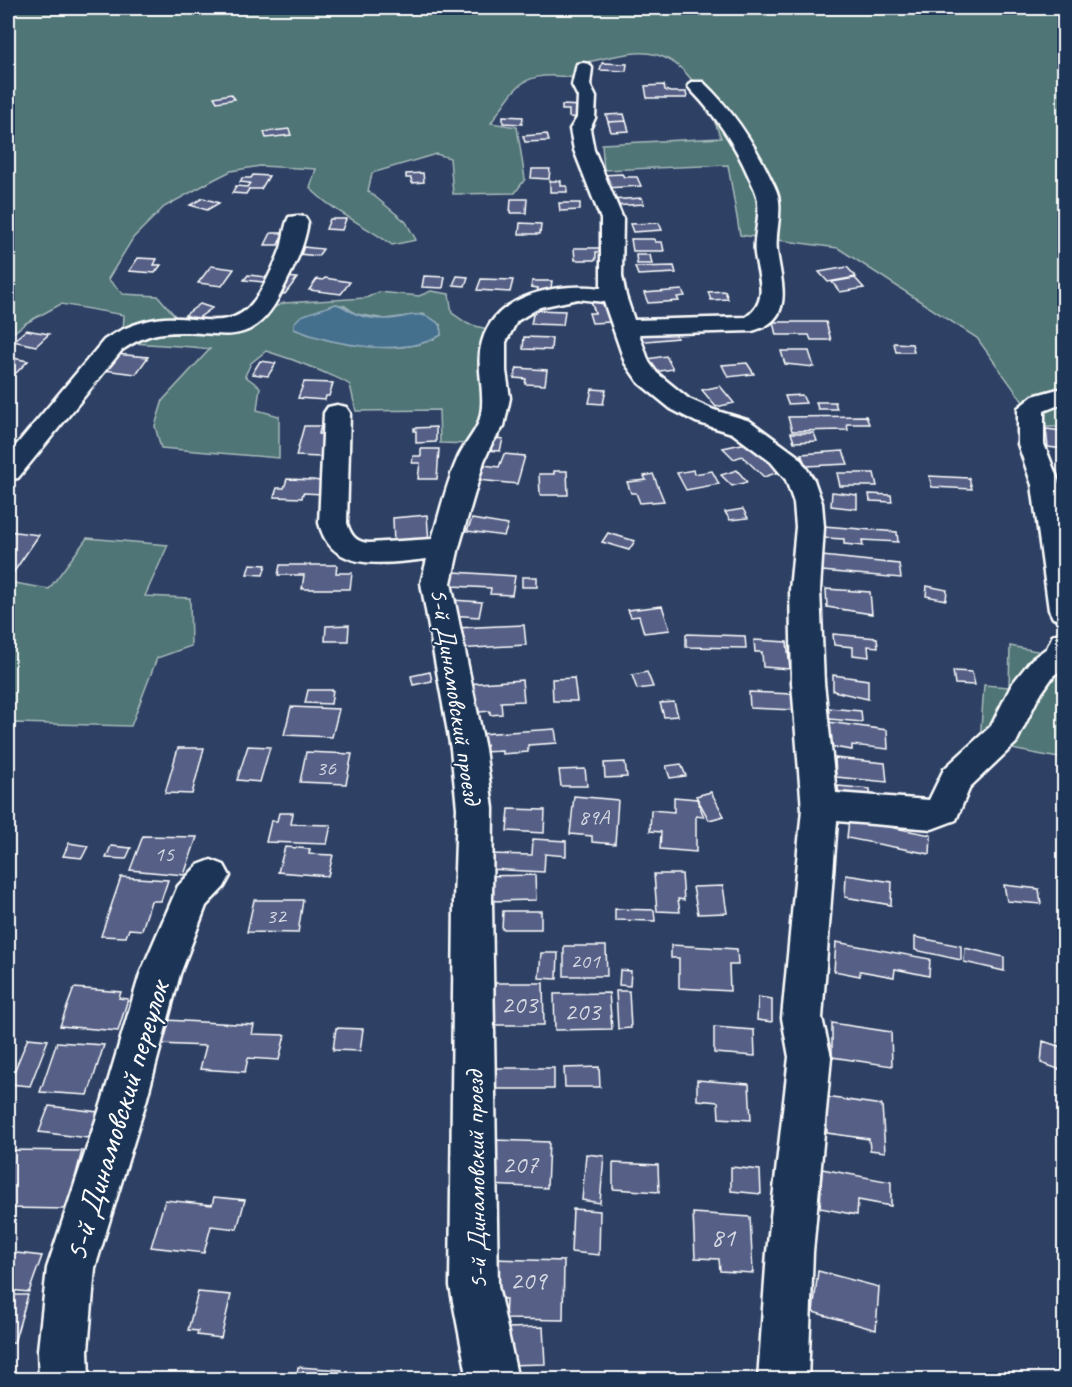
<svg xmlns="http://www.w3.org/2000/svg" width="1072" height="1387" font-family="Caveat,sans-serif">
<rect width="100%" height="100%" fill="#2e4165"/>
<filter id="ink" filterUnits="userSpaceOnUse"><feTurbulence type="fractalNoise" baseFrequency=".0167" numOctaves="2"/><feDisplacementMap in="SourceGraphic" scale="12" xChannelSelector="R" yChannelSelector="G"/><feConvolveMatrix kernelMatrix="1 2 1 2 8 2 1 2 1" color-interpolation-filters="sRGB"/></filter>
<g filter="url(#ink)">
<!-- green -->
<path fill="#507476" stroke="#a8baba" stroke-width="1.5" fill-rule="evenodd" d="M8,8H1064V427H1041L977,338L838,248L740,235L728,165L604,170L602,144L721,138C707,100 685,49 636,53C620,54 603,59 586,62L574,78C523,69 517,85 491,123L517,127L525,179L515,193L453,194L450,158L436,154L372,173L368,191L406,222L416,240L392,245C365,225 333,212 310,188L316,169L260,166L231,171L215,179L164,207L133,238L108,279L123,294L158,296L181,323L123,333L124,315L61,304L26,323L8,337Z
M431,291L449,294L452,313L468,324L495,331L492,399L473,444L440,443L439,410L356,411L350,385C339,377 328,375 316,369C297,361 286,357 266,351L251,363L245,376L260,387L257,410L279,416V458L161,448L155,426L163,400L210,349C180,345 151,345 121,342L163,328L211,334L284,303L366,298L379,292L419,296ZM336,304L345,306L356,314L385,319L423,314L441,325V335C404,358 333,345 294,329L320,310Z
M87,538L168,545L145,596L190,598L191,646L157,658L131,726L15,723L8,740V582L49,589Z
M1010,646L1064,656V759L980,743L984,685L1009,687Z"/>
<!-- water -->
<path fill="#456f8d" stroke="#8fa9bb" stroke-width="1.5" d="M336,304C344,306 349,311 356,314C364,317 376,319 384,319C407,320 420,305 441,326V335C403,358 333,345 294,329V323L301,316Z"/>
<!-- building -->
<path fill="#576187" stroke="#fff" stroke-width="1.5" d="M602,63L627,64L626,71L600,70Z
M664,85L665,90L670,92H686L687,98H647L645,86Z
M231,94L235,99L217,102L214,97Z
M562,105L582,106V118L569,117V110H562Z
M624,114L626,121L608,122L606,115Z
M503,116L523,117L522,124L503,123Z
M626,121L629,131L611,132L608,122Z
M289,129L291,135L266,138L264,132Z
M547,134L549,141L525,142L523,136Z
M532,169H550L549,179L531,178Z
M423,173L424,182L412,183L411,178H406V174Z
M622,174L624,177H637L641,186L605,188L601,175Z
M253,175L269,176L261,189H249L246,194L232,193L236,186L247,187L250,183L240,182L242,178H251Z
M550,181H561V186H567V192H550Z
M203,198L219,203L207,210L190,205Z
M642,198L644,204L612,206L610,200Z
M511,199H527L526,213H510Z
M559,203H580V210L560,211Z
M330,219H346L342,230L326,229Z
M520,223L541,224L540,234H519Z
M659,223L662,230L633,232L630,224Z
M271,233H283L278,245H265Z
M631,239H654L655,242H662L664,251H633Z
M303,247L323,249L318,256L299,254Z
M574,248H601L602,252H596V260H575Z
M636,255H650L652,264H637Z
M138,258L157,259L154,265H161L155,273L129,271Z
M211,266L234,269L222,286L198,283Z
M674,266L676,273L638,275L635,267Z
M847,267L856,277L828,282L819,272Z
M248,275L267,277L263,282L244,280Z
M424,276L445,277L443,288L422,287Z
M457,276L468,277L465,286L453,285Z
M287,277L297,278L285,294L275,293Z
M325,278L350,282L341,294L309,290L317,279L323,280Z
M855,278L864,288L840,292L832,282Z
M481,279L513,280L510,292L477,290Z
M532,281H552L550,294L537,293L538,288L531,287Z
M682,290L685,296L677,297L679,301L648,303L644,293Z
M725,291L728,299L711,300L708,292Z
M605,300L611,322L592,323L589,313H595L591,301Z
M200,304L212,308L197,319L185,315Z
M534,310L565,311L563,325L531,324Z
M773,322H826L831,340H811L809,335H776Z
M26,330L49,334L36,346L13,341Z
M634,332H675L677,338L637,342Z
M524,337L552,338L551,350L523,349Z
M894,343L912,344L914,352H896Z
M781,351H809L814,367L785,364Z
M115,354L148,357L136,374L103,370Z
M666,356L673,369L654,372L647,359Z
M8,357L28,361L9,380H8Z
M260,361L276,363L268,376L252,374Z
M747,363L754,374L728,377L722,365Z
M517,368L547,370L545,385L525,384L526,379L514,378Z
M304,382L333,383L329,396H326L325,400L298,398Z
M720,386L734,403L716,407L702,390Z
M592,389L606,390L603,404L589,403Z
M802,395L806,403L788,404L785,396Z
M816,402H835L837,409H818Z
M866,416L869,424H847L848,430L792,431L788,417Z
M304,426H321L319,434H327L321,457L296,456Z
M436,427V442L416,443V431H414V428Z
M1046,429L1064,431V453L1063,449L1048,447Z
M791,433H814L817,441L794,442Z
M488,437L503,439L500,451L484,450Z
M751,442L782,471L764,477L742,456L734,459L723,448Z
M421,449H439L437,479H418L420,463H412L413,456H421Z
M843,451L848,464L806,466L801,454Z
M504,454L525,456L517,484L479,480L484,465L499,467Z
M693,470L694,474L712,471L719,484L686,490L677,473Z
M737,470L747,482L732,486L721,475Z
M554,471H567L568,495H540L539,474H554Z
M837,473H874L877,486H840Z
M653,474L664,501L640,503L636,493H631L627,482L646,480L644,476Z
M929,476L969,478L972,489L932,487Z
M287,479L313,480L327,482L324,494L303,493L302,498L274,497L277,488H284Z
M832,492L857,495V509L831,506Z
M869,494L891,495L892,502L870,501Z
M743,509L748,518L730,520L725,512Z
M427,515L429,543L394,545L393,518Z
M472,519L508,525L504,536L467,531Z
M824,526L897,532L898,542L862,540L863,546L844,544V539L825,538Z
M8,531L39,535L11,576H8Z
M608,533L635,541L629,550L602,542Z
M822,556L899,564L901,578L822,571Z
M250,564L266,565L263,575L247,574Z
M280,565H337L336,573H352L350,589H302L304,575H278Z
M454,572L515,576L512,595L490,594L491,588L451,586Z
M522,577H537V587H522Z
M927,586L947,590L946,600L926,596Z
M826,589L870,592L872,614L827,607Z
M452,600L482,602L479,617L449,615Z
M662,606L670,630L644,633L639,616L631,617L628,610Z
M349,625L348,641H325L326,626Z
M524,625L526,645L456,649L455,628Z
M686,634L745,636L746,648L686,647Z
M833,634L877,638L878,647L868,646L869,657L853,655V647L834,645Z
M754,640L787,642L790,669L763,667L762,652H755Z
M953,671L972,672L975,685L955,684Z
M430,672L432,681L413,685L411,676Z
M647,672L653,687L637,689L632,675Z
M833,675L868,680V699L833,691Z
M574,678L577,701H553L552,679Z
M522,680L524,701L501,702L502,714L490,715V711L469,713L467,684Z
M308,690H333L331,704L305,703Z
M749,692L792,694L794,710L750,708Z
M674,702L678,716L664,717L660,703Z
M291,707L339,709L332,737L284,735Z
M828,708L861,711L862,722L829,719Z
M828,722L887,730L888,749L852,745V750L827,746Z
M555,729L557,743L528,745V752L502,754V751L482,752L480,734Z
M248,746L270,747L260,782L237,780Z
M178,748H204L192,794L165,793Z
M306,752L352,754L346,784L300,782Z
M835,758L885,763L887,782L836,777Z
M625,762L627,777L605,778L604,763Z
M681,764L686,776L670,778L666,766Z
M585,769L587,786H561L559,770Z
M838,786L870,789L871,804L839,800Z
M711,792L724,816L709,820L696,796Z
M574,796L618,800L615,844L592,842V836L570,834Z
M674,797L697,799L704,817L696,816V852L660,849L661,832L650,831L651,810L674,812Z
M509,809L545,810L544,833L507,831Z
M279,813H293L291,824L331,825L327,844L266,842L271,821H277Z
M849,819L931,835L930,854L847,838Z
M143,836L197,837L184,875L130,870Z
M533,839L566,841V856L545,854L544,872L489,869L490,854L532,855Z
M69,843L88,846L82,858L63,856Z
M111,846L131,848L126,859L106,858Z
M285,847L310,849L309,854L333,855L328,876L278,872Z
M654,874H682L684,900L678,899L680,912L657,911Z
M535,875L536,900L486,901V876Z
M846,875L892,882L891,905L845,897Z
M121,877L168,880L161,901H151L142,930L129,929L126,937L101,936Z
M1004,885L1039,889L1041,904L1007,901Z
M723,886L727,913L698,914L693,887Z
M254,900H303L298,933L247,932Z
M615,909L654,910L655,921L615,920Z
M503,911H541V929H502Z
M915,937L961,946V960L915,950Z
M836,942L930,959L929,976L895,969L894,977L860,971V976L834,971Z
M671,945L737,949L738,965H729L730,991L679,988V958H671Z
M564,946H606L607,976H564Z
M965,948L1004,957V971L964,962Z
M541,953H558L557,979L539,978Z
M620,970L631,971L630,986L619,985Z
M495,983H543L544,1025H494Z
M74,988L121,992L119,998L128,999L118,1031L60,1026Z
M616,991H629L631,1028L618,1029Z
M609,993L612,1029L555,1030L554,994Z
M758,997L772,999V1022L757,1020Z
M166,1020L254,1025L252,1034L285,1035L279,1060L248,1058L245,1072L200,1069L206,1046L159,1044Z
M832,1023L891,1032L892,1066L832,1057Z
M714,1027L754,1030L755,1056L714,1053Z
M336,1028L363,1029L360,1051L333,1050Z
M28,1038L48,1040L30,1086L9,1084Z
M1043,1041L1064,1048V1071L1041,1063Z
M57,1042L104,1045L88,1095L40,1092Z
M599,1067L600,1087H565L564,1068Z
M492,1068H554V1089H492Z
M697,1080L749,1084L751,1120L719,1118L718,1102L697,1100Z
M826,1097L882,1105L885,1152L870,1150L869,1139L827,1133Z
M49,1106L98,1112L88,1138L39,1132Z
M494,1140L549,1142L547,1188L490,1185Z
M8,1150L82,1151L67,1209L8,1208Z
M586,1154L604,1156L600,1203L582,1200Z
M613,1163L658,1165L659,1192L613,1189Z
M731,1167L760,1170L761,1194L731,1191Z
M822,1169L891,1182V1206L858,1200L857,1215L820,1208Z
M214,1197L245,1200L237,1229L211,1226L204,1253L151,1247L165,1200L212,1205Z
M573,1209L600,1211L599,1255L571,1252Z
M693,1213L750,1217L753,1273L720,1271L719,1259L695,1258Z
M8,1252L42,1256L29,1292L8,1290Z
M494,1259L564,1261L563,1320L505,1319L506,1299L492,1298Z
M818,1271L879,1287L876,1330L813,1312Z
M198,1292L231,1295L221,1338L197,1335L198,1331L188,1330Z
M8,1295H28L14,1343H8Z
M543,1327L545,1364L506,1365V1328Z
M298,1367L342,1370L341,1380H296Z
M181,1377L282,1379L181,1380Z"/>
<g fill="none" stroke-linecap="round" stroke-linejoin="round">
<!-- minor casing -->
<g stroke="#fff" stroke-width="5">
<path id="minor" d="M583,63L589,64L592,68L590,85L596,97L595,118L590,129L594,150L623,219L622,276L626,296L634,320L746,317C770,301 758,277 755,254C753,237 760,220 758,203C758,194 753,186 749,177C734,143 717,117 691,90L688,86L691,82H703C732,110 752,139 769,175C773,184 778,191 779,201C781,218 775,234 777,251C781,283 796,320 752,331L639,334L649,362L657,373L689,399L714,410L750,421L799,457L814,480L822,503L824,527L820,590L824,683L836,793L929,800L944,769L991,726L1012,684L1032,659L1047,648L1053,635L1064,632V668L1054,675L1038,698L1016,743L970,787L956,820L932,829L837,821L822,1018L831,1057L813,1252L808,1380H758L767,1252L789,1057L782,1018L802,809L792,683L790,590L796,527L794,503L786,480L771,462L732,433L696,422L671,409L639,383L625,363L604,302L578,299L540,307L517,321L506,342V371L510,398L504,426L492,443L484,461L459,547L451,583L485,749L493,808L492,901L498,1286L518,1380H468L450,1286L454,901L457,808L451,749L421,583L427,559C386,563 331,574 319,523L324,413L328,407L337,405L346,407L350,413L347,523C351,536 356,542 369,543L432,539C440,513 446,485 457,460C462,447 473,436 478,424C489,397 474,369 482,342C495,293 559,283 601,288V219L574,150L570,129L577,118L578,97L572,85L577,64Z
M297,216L305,217L308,222C304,248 294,267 282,291C250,356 218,327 164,333C148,334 134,342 122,350L18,478L8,480V455L104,340C122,328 143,320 164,318C196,315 231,333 254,301C263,290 276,262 281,248C284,238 284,226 289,217Z
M1058,389L1064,391V403L1044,411V444L1060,485L1064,520V621L1053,618L1049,610L1032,485L1018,444V408L1033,396Z
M211,860L224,865L230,876L224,887L206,906L180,974L146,1102L95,1268L88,1350L89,1380H39L38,1350L47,1268L102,1102L140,974L178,886L198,865Z"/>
</g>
<!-- minor -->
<use href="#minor" fill="#1d3557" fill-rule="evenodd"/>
</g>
</g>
<g text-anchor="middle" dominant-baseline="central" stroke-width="4.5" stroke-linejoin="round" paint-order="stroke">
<!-- number labels -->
<g font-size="22" fill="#d5d8e1">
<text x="326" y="768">36</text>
<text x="594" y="817">89А</text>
<text x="164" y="854">15</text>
<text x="276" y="916">32</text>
<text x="585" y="961">201</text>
</g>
<!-- street labels -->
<g font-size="26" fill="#fff" stroke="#1d3557">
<text transform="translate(456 696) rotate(81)">5-й Динамовский проезд</text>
<text transform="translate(476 1180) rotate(-91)">5-й Динамовский проезд</text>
</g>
<!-- near-number labels -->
<g font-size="27" fill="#d5d8e1">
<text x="519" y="1004">203</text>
<text x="582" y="1011">203</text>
<text x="520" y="1164">207</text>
<text x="723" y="1237">81</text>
<text x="528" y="1280">209</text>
</g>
<!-- near-street labels -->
<g font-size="32" fill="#fff" stroke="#1d3557">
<text transform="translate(117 1121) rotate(-73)">5-й Динамовский переулок</text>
</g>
</g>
<!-- margin -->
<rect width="1072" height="1387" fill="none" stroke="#1d3557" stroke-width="30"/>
<rect x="15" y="15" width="1042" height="1357" fill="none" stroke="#fff" stroke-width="2" filter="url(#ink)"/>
</svg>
